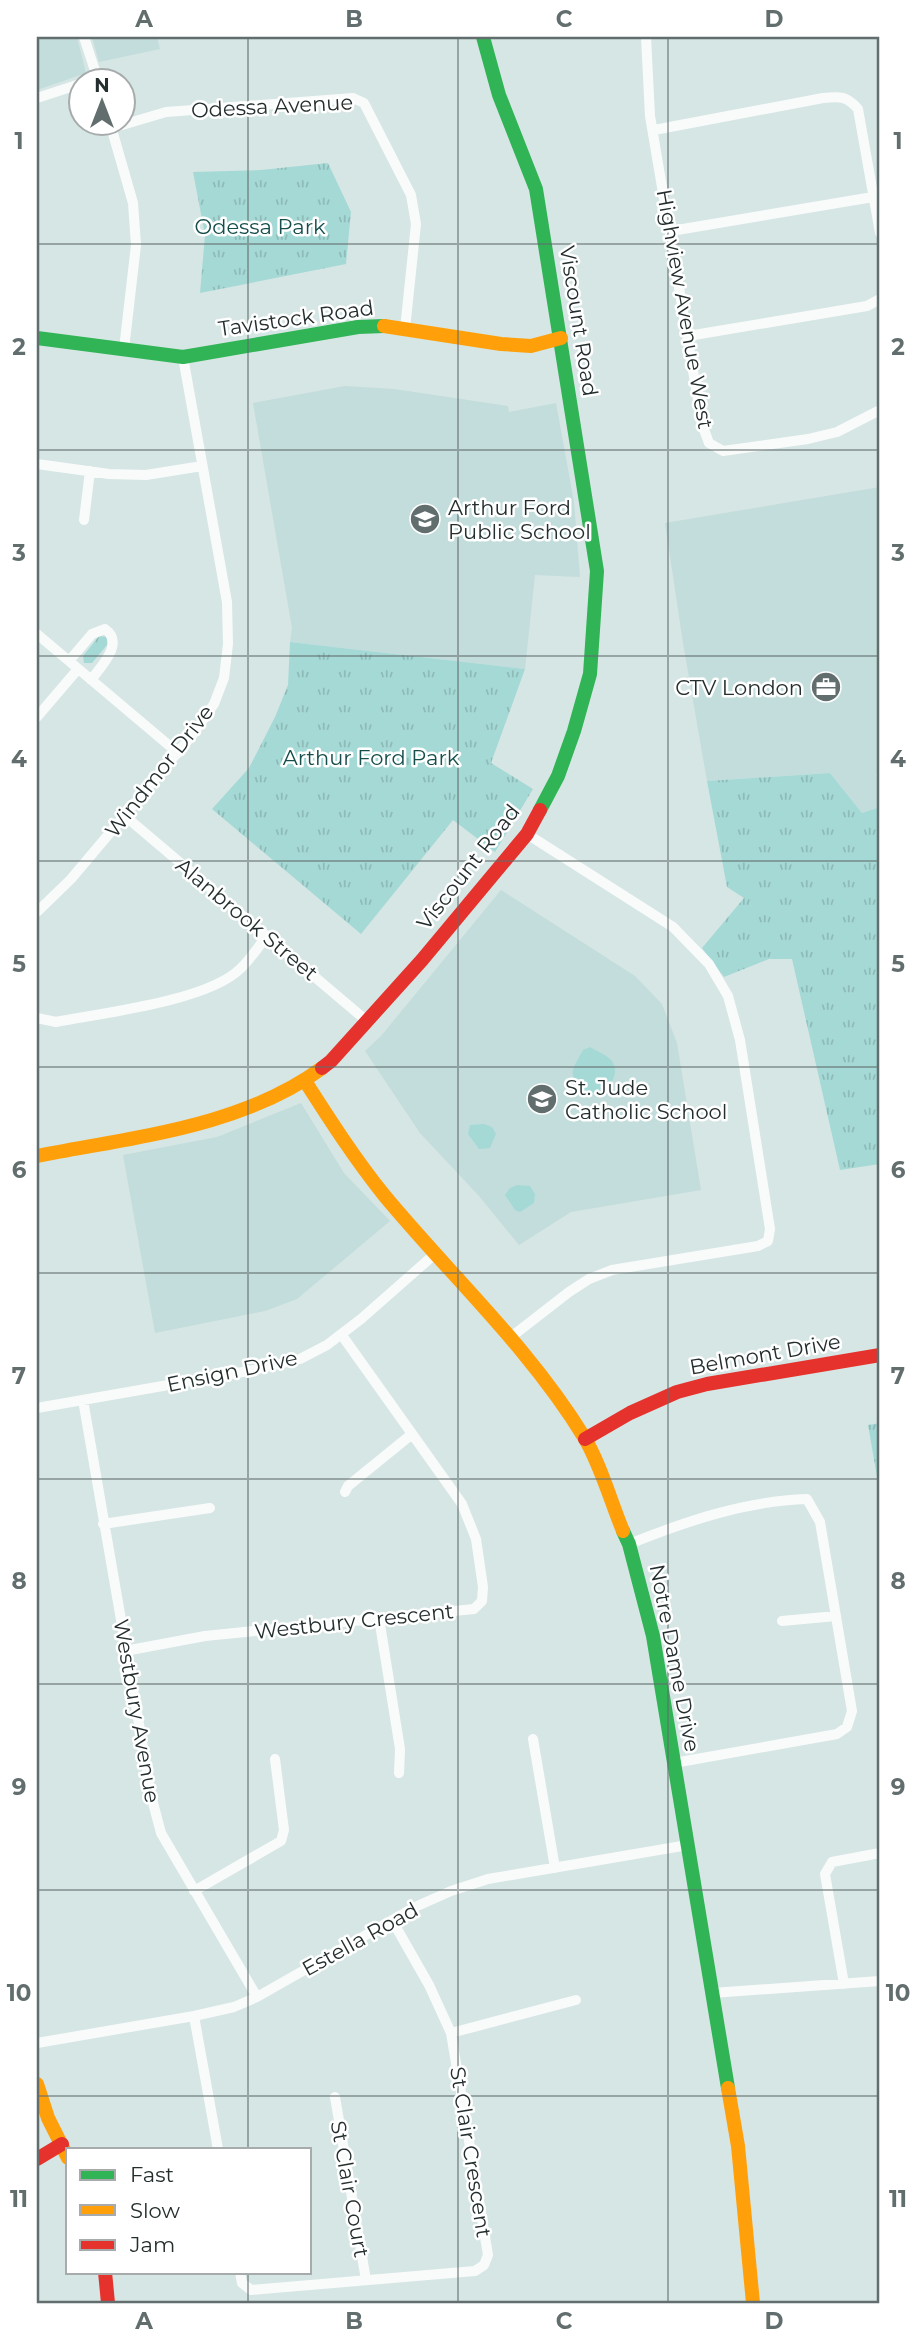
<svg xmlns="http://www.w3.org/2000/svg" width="917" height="2340" font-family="Montserrat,sans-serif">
<defs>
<pattern id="grass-tufts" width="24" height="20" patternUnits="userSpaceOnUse" patternTransform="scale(1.75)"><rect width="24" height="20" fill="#a5d9d6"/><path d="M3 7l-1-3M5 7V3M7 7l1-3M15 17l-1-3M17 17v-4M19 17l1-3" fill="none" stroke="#8ebbb8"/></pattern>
</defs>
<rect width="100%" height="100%" fill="#d6e6e4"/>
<!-- built -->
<path fill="#c2dddb" d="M37,37H77L86,73L37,90Z
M92,37H157L160,49L99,62Z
M345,386L394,389L508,406L509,412L556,403L574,502L580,577L535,575L525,669L290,642L292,628L253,403Z
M880,487V773L876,775L880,783V807L862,813L830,773L707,781L683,643L665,523Z
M501,890L635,976L662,1004L677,1043L701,1190L571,1212L519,1245L479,1196L420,1133L365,1051L381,1036Z
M301,1103L344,1173L390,1221L297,1299L265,1311L155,1333L123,1155L217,1137Z"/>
<!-- grass -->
<path fill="url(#grass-tufts)" d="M328,163L351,212L346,264L200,293L205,235L193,172L261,170Z
M99,636L107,637V645L92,663H84L83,656Z
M290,642L525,669L491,763L533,789L495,852L453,820L361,934L212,809L249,768L275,717L288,685Z
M830,773L862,813L880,807V1164L840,1170L792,959H769L724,977L702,948L744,898L727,887L707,781Z
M880,1423V1494L868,1425Z"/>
<!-- garden -->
<path fill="#a5d9d6" d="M431,730L442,739L424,764L412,755Z
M447,742L458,751L439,776L428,767Z
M590,1047C596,1051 605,1054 610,1059C628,1077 594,1108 578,1085C574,1081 572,1075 573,1070C575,1063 580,1056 583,1050Z
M484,1124L492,1127L496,1134L490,1148L479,1149L468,1134L470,1125Z
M517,1185L530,1186L535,1194L534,1203L520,1212L515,1210L505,1195L510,1188Z"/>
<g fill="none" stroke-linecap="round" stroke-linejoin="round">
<!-- street -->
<path stroke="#f9fbfb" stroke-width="10" d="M84,37L98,80
M646,37L650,116L702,424L709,443L723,451L808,439L837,432L880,410
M37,98L80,84
M110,123L133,203L136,245L124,349
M112,128L166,112L353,98L364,103L411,195L416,224L405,329
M654,130L823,98C840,96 847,96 858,109L880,233
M671,231L873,197
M688,336L867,306L880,299
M37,464L109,474L146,475L202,466
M84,520L90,471
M37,634L178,753
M69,661L92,634L105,629C125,643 101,666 91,680
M37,717L78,669
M125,816L368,1022
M37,912L71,879L194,733L214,704L224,678L228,644L227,602L183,357
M37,1018L56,1022C103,1013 207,1001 240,969C250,960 258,947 267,936
M511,1337L569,1292L589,1279L612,1270L758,1246L768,1241L770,1229L740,1040L728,996L709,964L673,927L527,834
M83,1400L152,1799L161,1833L257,1997
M37,1408L254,1370L300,1359L327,1345L361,1319L436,1253
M345,1492L348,1486L412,1434
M103,1524L210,1508
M629,1544C687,1521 745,1501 807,1499L820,1522L852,1711L847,1727L837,1734L674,1763
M379,1618L400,1749L399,1773
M782,1621L836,1616
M125,1651L205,1636L474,1609L482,1601L483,1587L476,1539L462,1504L341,1334
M533,1739L555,1868
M194,1891L281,1841L284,1830L275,1759
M844,1984L825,1874L832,1862L880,1853
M712,1993L880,1981
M194,2016L218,2149
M451,2033L576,2000
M37,2043L194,2016L234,2007L257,1997L415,1907L451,1891L488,1879L688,1845
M335,2097L366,2280
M240,2272L242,2283L251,2290L475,2271L484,2265L488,2255L451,2033L429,1985L392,1920"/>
<!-- fast -->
<path stroke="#30b455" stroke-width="14" d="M483,37L499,95L536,189L597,571L590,674L574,731L558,776L540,810
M37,338L183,357L358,327L384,326
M623,1531L629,1544L653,1636L728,2088"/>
<!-- slow -->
<path stroke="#ff9f0a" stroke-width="14" d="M384,326L501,344L531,346L561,338
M305,1081C330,1120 355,1159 384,1195C451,1276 529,1347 584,1437C600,1463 611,1502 623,1531
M37,1156C133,1137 242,1127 322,1068
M37,2084L48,2118L68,2158
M728,2088L738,2146L753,2303"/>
<!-- jam -->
<path stroke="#e5322d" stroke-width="14" d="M322,1068L331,1061L422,960L527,834L540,810
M585,1439L630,1413L677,1392L707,1384L880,1355
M37,2159L62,2144
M105,2272L108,2303"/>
</g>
<!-- grid -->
<path fill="none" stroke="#626e6e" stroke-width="2" stroke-opacity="0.55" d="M248,37V2149M458,37V2303M668,37V2303M37,244H880M37,450H880M37,656H880M37,861H880M37,1067H880M37,1273H880M37,1479H880M37,1684H880M37,1890H880M37,2096H880M248,2272V2303"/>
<!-- icons -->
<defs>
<g id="school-disc" transform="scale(1.575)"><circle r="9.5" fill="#626e6e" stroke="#fff"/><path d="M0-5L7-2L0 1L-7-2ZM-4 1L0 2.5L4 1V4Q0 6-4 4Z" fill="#fff"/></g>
<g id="office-disc" transform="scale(1.575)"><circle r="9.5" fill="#626e6e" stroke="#fff"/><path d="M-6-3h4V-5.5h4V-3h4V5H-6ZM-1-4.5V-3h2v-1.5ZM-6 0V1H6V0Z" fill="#fff"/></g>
</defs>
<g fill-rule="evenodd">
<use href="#school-disc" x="425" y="519"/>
<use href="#office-disc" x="826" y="687"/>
<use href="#school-disc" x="542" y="1099"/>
</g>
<g text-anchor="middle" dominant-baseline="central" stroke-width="5" stroke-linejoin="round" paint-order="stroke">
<!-- street labels -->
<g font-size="21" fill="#242e2e" stroke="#fff">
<text transform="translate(272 106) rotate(-3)">Odessa Avenue</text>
<text transform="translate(685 309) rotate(80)">Highview Avenue West</text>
<text transform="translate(296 318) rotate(-8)">Tavistock Road</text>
<text transform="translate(579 321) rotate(81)">Viscount Road</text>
<text transform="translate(159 771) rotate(-52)">Windmor Drive</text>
<text transform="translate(468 867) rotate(-52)">Viscount Road</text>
<text transform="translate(247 919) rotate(40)">Alanbrook Street</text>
<text transform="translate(765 1354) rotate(-10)">Belmont Drive</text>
<text transform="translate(232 1371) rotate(-12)">Ensign Drive</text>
<text transform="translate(354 1621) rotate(-6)">Westbury Crescent</text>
<text transform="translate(675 1658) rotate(79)">Notre Dame Drive</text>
<text transform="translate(137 1711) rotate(80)">Westbury Avenue</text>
<text transform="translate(360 1939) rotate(-29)">Estella Road</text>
<text transform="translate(471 2152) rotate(81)">St Clair Crescent</text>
<text transform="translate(350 2189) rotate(80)">St Clair Court</text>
</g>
<!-- park labels -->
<g font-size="21" fill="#154e4c" stroke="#fff">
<text x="260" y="226">Odessa Park</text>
<text x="371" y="757">Arthur Ford Park</text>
</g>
<!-- poi labels -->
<g font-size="21" fill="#242e2e" stroke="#fff" text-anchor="start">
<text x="448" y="507">Arthur Ford<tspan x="448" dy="24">Public School</tspan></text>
<text x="803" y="687" text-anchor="end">CTV London</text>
<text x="565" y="1087">St. Jude<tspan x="565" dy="24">Catholic School</tspan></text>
</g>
</g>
<!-- border -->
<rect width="917" height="2340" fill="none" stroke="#ffffff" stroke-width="77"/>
<!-- legend -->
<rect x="66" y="2148" width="245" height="126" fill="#ffffff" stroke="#a7abab" stroke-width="2"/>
<rect x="80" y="2170" width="35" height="10" fill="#30b455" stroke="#a7abab" stroke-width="2"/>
<text x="130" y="2182" font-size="21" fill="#242e2e">Fast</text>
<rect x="80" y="2205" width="35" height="10" fill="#ff9f0a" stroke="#a7abab" stroke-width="2"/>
<text x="130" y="2218" font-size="21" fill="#242e2e">Slow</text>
<rect x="80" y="2240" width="35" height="10" fill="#e5322d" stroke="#a7abab" stroke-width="2"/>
<text x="130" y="2252" font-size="21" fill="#242e2e">Jam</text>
<!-- north arrow -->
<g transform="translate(102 102)"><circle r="33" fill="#ffffff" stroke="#a7abab" stroke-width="2"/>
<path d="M0-5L12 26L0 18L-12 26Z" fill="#626e6e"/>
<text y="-10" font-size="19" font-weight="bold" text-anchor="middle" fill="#242e2e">N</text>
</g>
<rect x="38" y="38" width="840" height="2264" fill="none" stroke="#626e6e" stroke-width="2.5"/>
<g font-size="23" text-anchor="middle" font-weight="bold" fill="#626e6e">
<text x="144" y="27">A</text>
<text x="354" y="27">B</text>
<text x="564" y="27">C</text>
<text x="774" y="27">D</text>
<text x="19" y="149">1</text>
<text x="898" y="149">1</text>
<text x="19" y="355">2</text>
<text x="898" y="355">2</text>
<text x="19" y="561">3</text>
<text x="898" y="561">3</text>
<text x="19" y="767">4</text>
<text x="898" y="767">4</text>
<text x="19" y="972">5</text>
<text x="898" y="972">5</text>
<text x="19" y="1178">6</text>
<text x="898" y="1178">6</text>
<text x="19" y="1384">7</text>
<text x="898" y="1384">7</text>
<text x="19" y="1589">8</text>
<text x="898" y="1589">8</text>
<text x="19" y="1795">9</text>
<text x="898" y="1795">9</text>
<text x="19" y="2001">10</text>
<text x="898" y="2001">10</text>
<text x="19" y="2207">11</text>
<text x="898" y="2207">11</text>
<text x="144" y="2329">A</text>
<text x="354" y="2329">B</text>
<text x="564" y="2329">C</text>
<text x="774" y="2329">D</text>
</g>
</svg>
